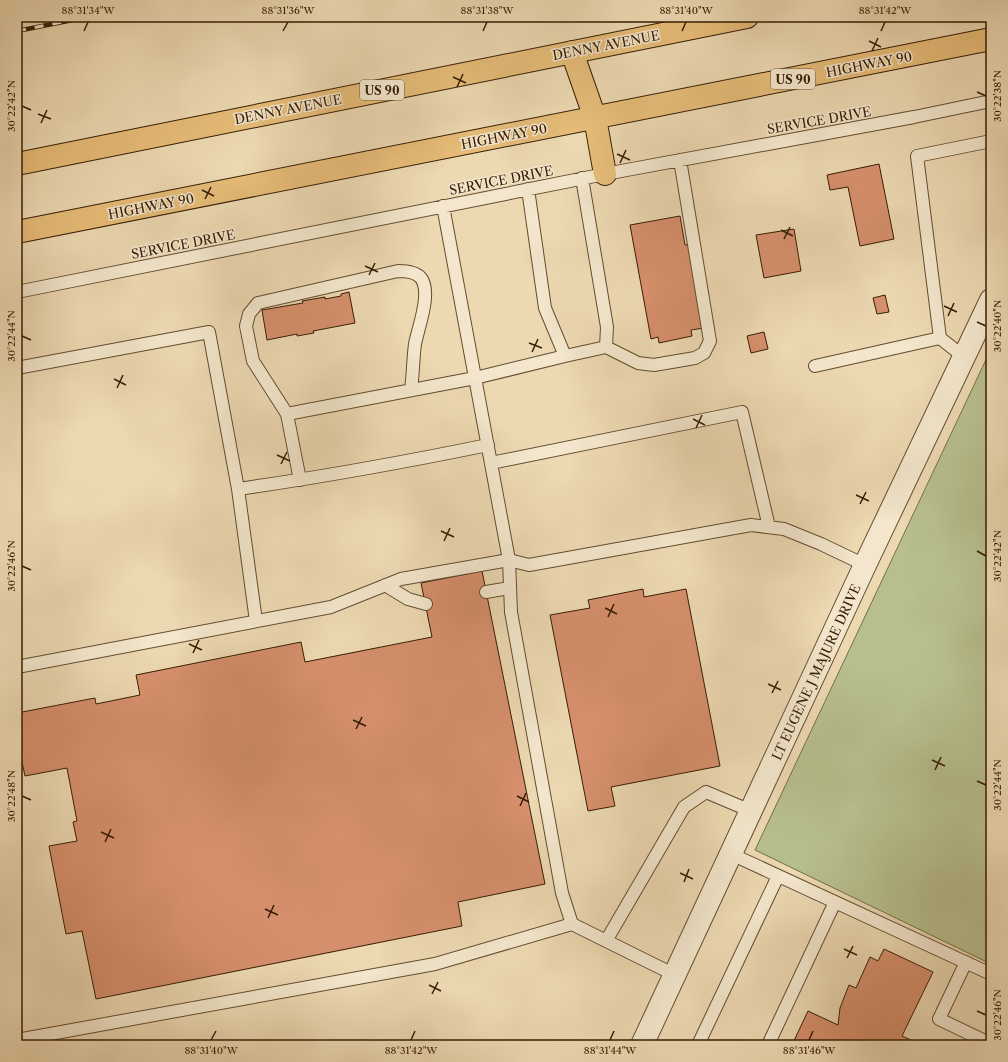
<svg xmlns="http://www.w3.org/2000/svg" width="1008" height="1062" font-family="'Libre Caslon Text',serif">
<rect width="100%" height="100%" fill="#ecd8b1"/>
<filter id="stains"><feTurbulence type="fractalNoise" baseFrequency=".005" numOctaves="4"/><feColorMatrix values="0 0 0 0 .2 0 0 0 0 .09 0 0 0 0 .02 0 0 0 .5 -.17"/></filter>
<radialGradient id="worn" r=".72"><stop offset=".6" stop-color="#630" stop-opacity="0"/><stop offset="1" stop-color="#630" stop-opacity=".3"/></radialGradient>
<!-- green -->
<path fill="#b7bf8d" stroke="#766e49" d="M991,349V964L755,850Z"/>
<!-- building -->
<path fill="#d68f6c" stroke="#361d05" d="M879,164L894,239L860,246L848,187L830,190L827,175Z
M680,216L685,245L692,244L704,328L691,330L692,336L659,343L658,337L651,339L630,225Z
M794,229L801,271L764,278L756,235Z
M349,292L355,323L313,331L314,333L297,336V334L267,340L262,310L303,303L302,301L325,297V299L341,296V294Z
M885,295L889,312L877,314L873,298Z
M764,332L768,349L751,353L747,336Z
M482,571L545,884L458,902L462,926L96,999L82,931L66,934L49,846L77,841L73,822L77,821L67,768L25,776L17,739V713L95,698L96,704L140,695L136,675L301,642L305,662L432,637L421,583Z
M643,589L644,597L686,589L720,766L611,787L615,806L588,811L550,615L590,608L588,600Z
M884,949L933,972L902,1036L922,1045H792L808,1011L838,1025L840,1008L849,985L856,988L870,957L878,961Z"/>
<g fill="none" stroke-linecap="round" stroke-linejoin="round">
<!-- service casing -->
<g stroke="#644c30" stroke-width="14">
<path id="service" d="M528,189L545,308L565,356L606,347L607,327L582,178
M443,206L509,560L511,612L562,893L572,924L675,975
M17,292L605,174L914,117L991,101
M606,347L638,363L654,365L695,358L704,353L710,341L680,160
M964,357L940,338L917,156L991,141
M815,366L940,338
M17,368L209,332L238,489C322,477 405,462 488,445
M287,414L253,361L246,326L249,314L258,303L398,271C405,271 416,272 421,278C432,293 418,328 415,344C413,359 413,375 411,390
M491,463L742,412L769,527
M300,480L287,414L475,378L565,356
M238,489L256,621
M385,585L408,599L426,604
M486,592L510,588
M17,667L331,607L401,579L509,560L529,565L751,525L784,529L821,544L865,565
M731,854L991,974
M606,941L684,807L706,792L751,811
M966,962L939,1019L991,1044
M17,1040L435,964L572,924
M698,1045L778,876
M768,1045L835,902"/>
</g>
<!-- minor casing -->
<g stroke="#644c30" stroke-width="24">
<path id="minor" d="M642,1045L865,565L991,300"/>
</g>
<!-- primary casing -->
<g stroke="#361d05" stroke-width="24">
<path id="primary" d="M572,52L595,118L605,174
M17,164L747,17
M17,232L991,39"/>
</g>
<!-- service -->
<use href="#service" stroke="#f3e6cc" stroke-width="12"/>
<!-- minor -->
<use href="#minor" stroke="#f3e6cc" stroke-width="22"/>
<!-- primary -->
<use href="#primary" stroke="#e6bc78" stroke-width="22"/>
<!-- rail casing -->
<g stroke="#361d05" stroke-width="4.5">
<path id="rail" d="M17,31L88,17"/>
</g>
<!-- rail -->
<use href="#rail" stroke="#f3e6cc" stroke-width="3" stroke-dasharray="9" stroke-linecap="butt"/>
</g>
<!-- ticks -->
<path fill="none" stroke="#361d05" stroke-width="1.5" d="M84,31L88,22M283,31L288,22M483,31L487,22M682,31L686,22M881,31L885,22M869,41L881,47M872,51L878,38M453,77L466,83M457,87L463,74M977,92L986,96M22,106L31,110M38,114L51,119M41,123L47,110M617,154L630,160M620,163L626,150M202,190L214,196M205,199L211,187M781,230L793,236M784,239L790,227M365,266L378,272M369,275L375,263M944,306L957,312M948,316L954,303M977,322L986,326M22,336L31,340M529,343L542,348M532,352L538,339M114,379L126,385M117,388L123,375M693,419L705,425M696,428L702,415M277,455L290,461M281,464L287,452M856,495L869,501M860,504L866,492M441,531L454,537M444,541L450,528M977,551L986,556M22,566L31,570M605,608L617,614M608,617L614,604M189,644L202,650M193,653L199,640M768,684L781,690M772,693L778,681M353,720L366,726M356,729L362,717M932,760L945,766M935,770L941,757M977,781L986,785M22,796L31,800M517,796L529,802M520,806L526,793M101,832L114,838M105,842L111,829M680,873L693,879M684,882L689,869M265,909L278,915M268,918L274,905M844,949L857,955M847,958L853,946M429,985L441,991M432,994L438,982M977,1011L986,1015M211,1040L216,1031M411,1040L415,1031M610,1040L614,1031M809,1040L813,1031"/>
<g text-anchor="middle" dominant-baseline="central" stroke-width="3" stroke-linejoin="round" paint-order="stroke">
<!-- shield labels -->
<g fill="#f3e6cc" stroke="#6f5941" stroke-width="1">
<rect x="771" y="69" width="44" height="20" rx="3"/>
<rect x="360" y="80" width="44" height="20" rx="3"/>
</g>
<g font-size="12" font-weight="bold" fill="#361d05">
<text x="793" y="79">US 90</text>
<text x="382" y="90">US 90</text>
</g>
<!-- street labels -->
<g font-size="13" fill="#361d05" stroke="#f3e6cc">
<text transform="translate(606 45) rotate(-11)">DENNY AVENUE</text>
<text transform="translate(869 64) rotate(-11)">HIGHWAY 90</text>
<text transform="translate(288 109) rotate(-11)">DENNY AVENUE</text>
<text transform="translate(819 120) rotate(-10)">SERVICE DRIVE</text>
<text transform="translate(504 136) rotate(-11)">HIGHWAY 90</text>
<text transform="translate(501 180) rotate(-11)">SERVICE DRIVE</text>
<text transform="translate(151 206) rotate(-11)">HIGHWAY 90</text>
<text transform="translate(183 244) rotate(-11)">SERVICE DRIVE</text>
<text transform="translate(816 672) rotate(-65)">LT EUGENE J MAJURE DRIVE</text>
</g>
</g>
<!-- margin -->
<rect width="1008" height="1062" fill="none" stroke="#ecd8b1" stroke-width="44"/>
<rect x="22" y="22" width="964" height="1018" fill="none" stroke="#361d05" stroke-width="1.5"/>
<g font-size="10" text-anchor="middle" fill="#361d05">
<text x="88" y="14">88°31'34"W</text>
<text x="288" y="14">88°31'36"W</text>
<text x="487" y="14">88°31'38"W</text>
<text x="686" y="14">88°31'40"W</text>
<text x="885" y="14">88°31'42"W</text>
<text transform="translate(997 96) rotate(-90)" y="4">30°22'38"N</text>
<text transform="translate(11 106) rotate(-90)" y="4">30°22'42"N</text>
<text transform="translate(997 326) rotate(-90)" y="4">30°22'40"N</text>
<text transform="translate(11 336) rotate(-90)" y="4">30°22'44"N</text>
<text transform="translate(997 556) rotate(-90)" y="4">30°22'42"N</text>
<text transform="translate(11 566) rotate(-90)" y="4">30°22'46"N</text>
<text transform="translate(997 785) rotate(-90)" y="4">30°22'44"N</text>
<text transform="translate(11 796) rotate(-90)" y="4">30°22'48"N</text>
<text transform="translate(997 1015) rotate(-90)" y="4">30°22'46"N</text>
<text x="211" y="1054">88°31'40"W</text>
<text x="411" y="1054">88°31'42"W</text>
<text x="610" y="1054">88°31'44"W</text>
<text x="809" y="1054">88°31'46"W</text>
</g>
<rect width="100%" height="100%" filter="url(#stains)"/>
<rect width="100%" height="100%" fill="url(#worn)"/>
</svg>
